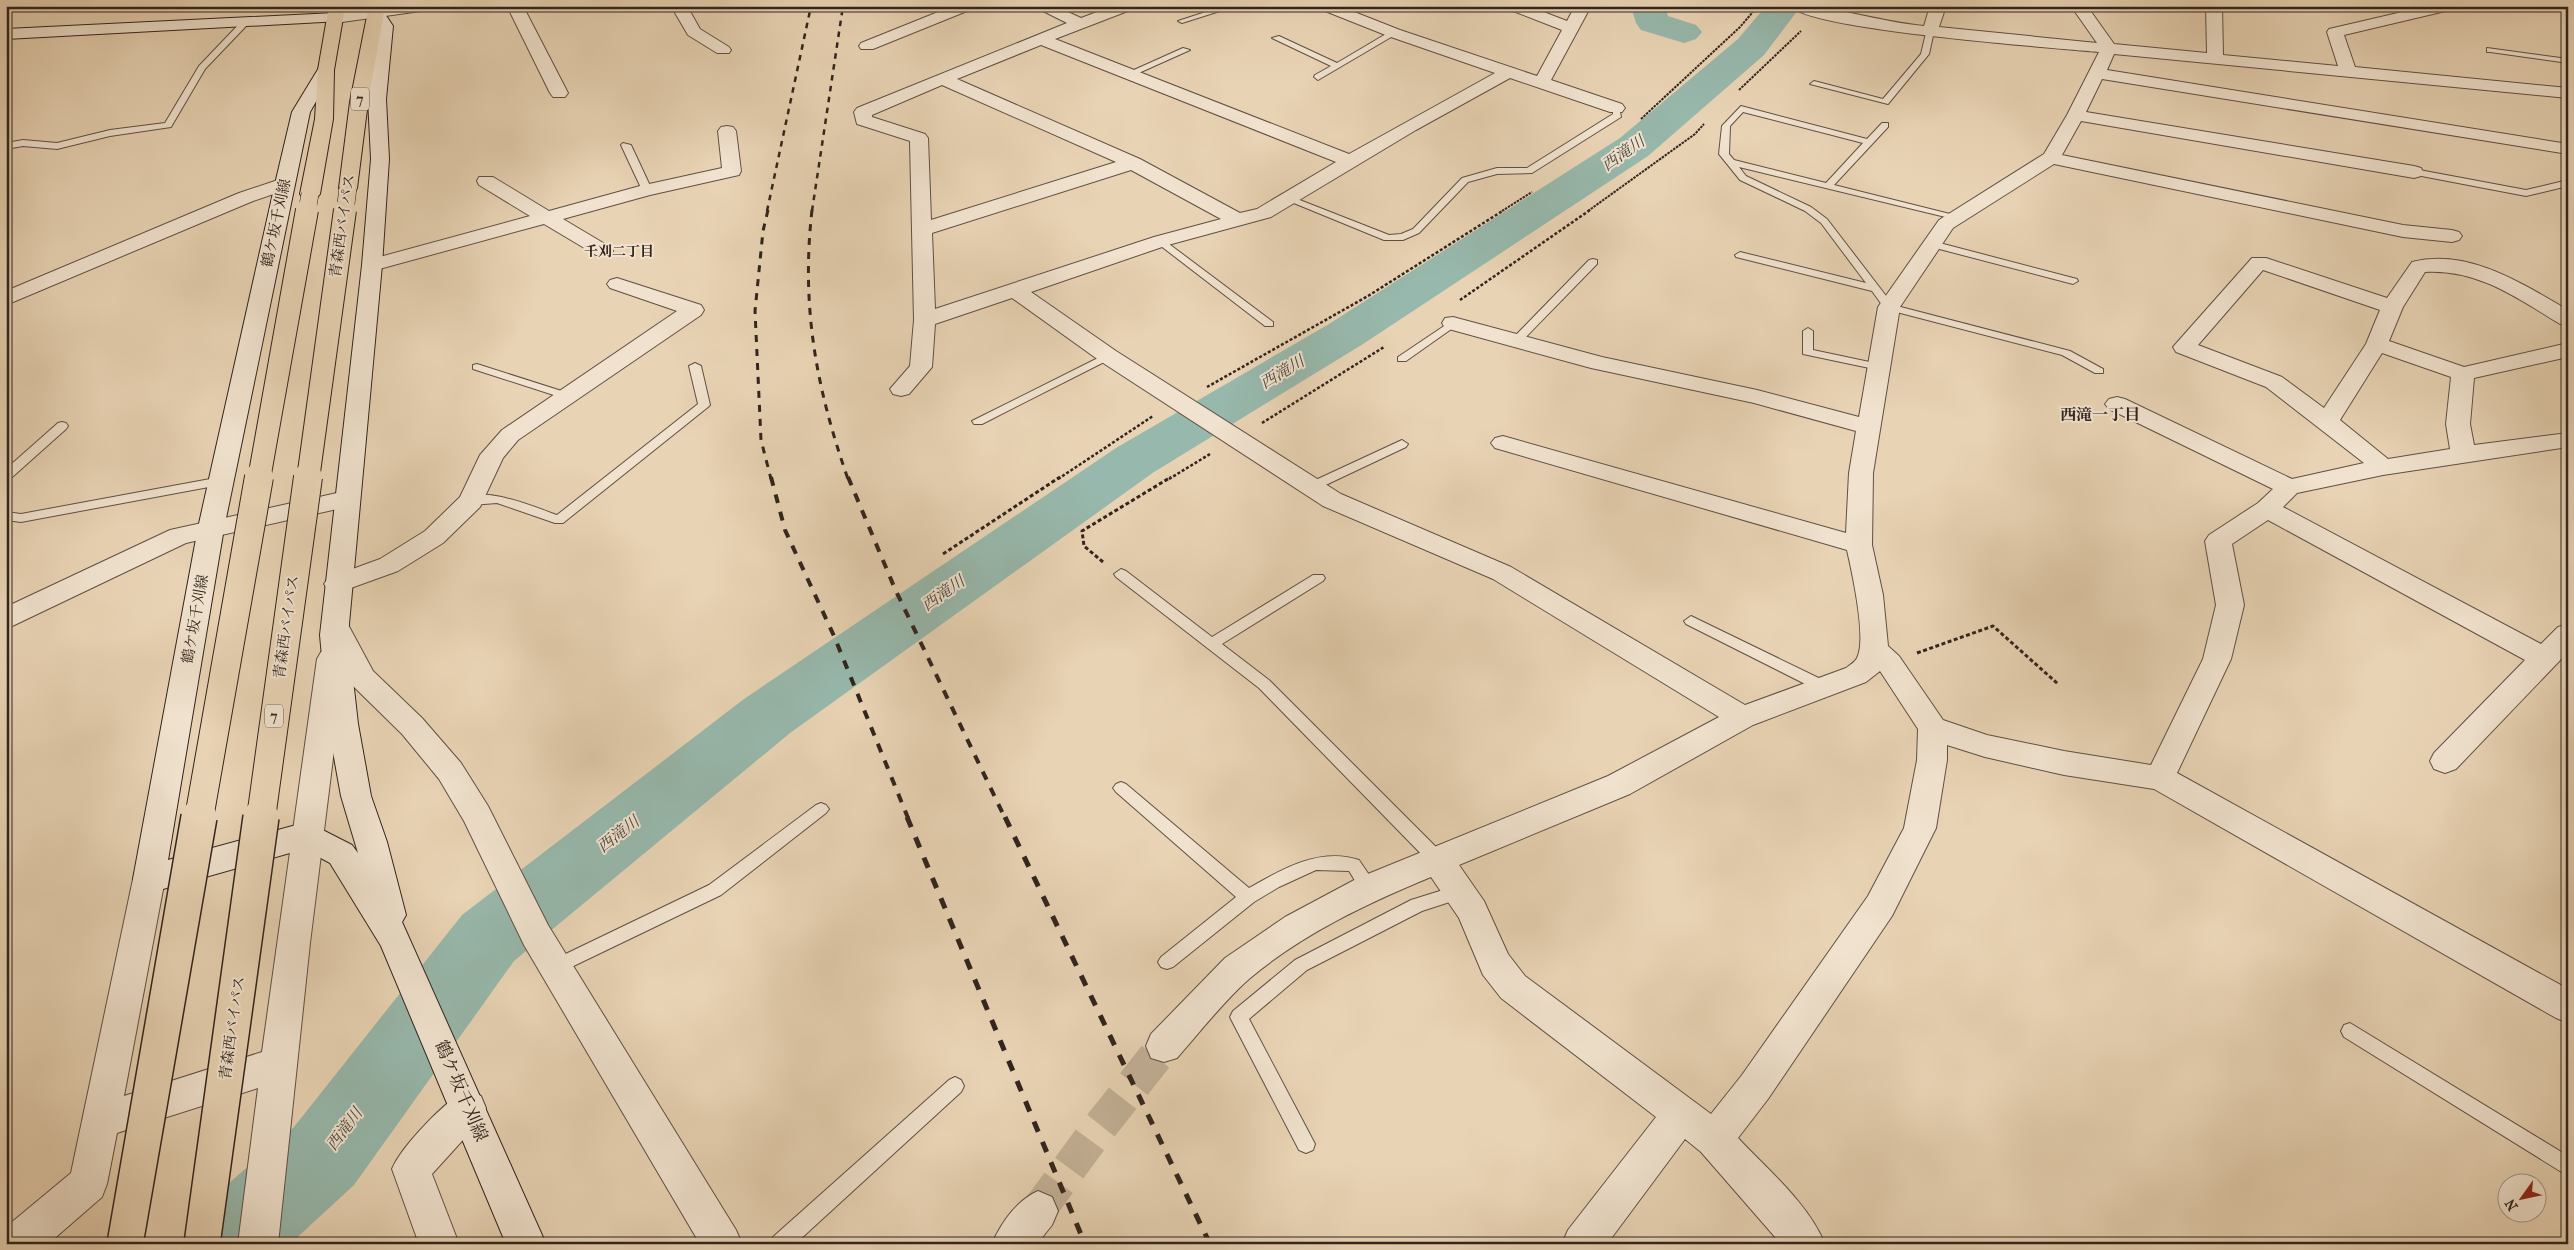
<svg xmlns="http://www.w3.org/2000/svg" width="2574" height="1250" font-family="'IM FELL French Canon','Noto Serif JP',serif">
<rect width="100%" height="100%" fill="#e8d3b4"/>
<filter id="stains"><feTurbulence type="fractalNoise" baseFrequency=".004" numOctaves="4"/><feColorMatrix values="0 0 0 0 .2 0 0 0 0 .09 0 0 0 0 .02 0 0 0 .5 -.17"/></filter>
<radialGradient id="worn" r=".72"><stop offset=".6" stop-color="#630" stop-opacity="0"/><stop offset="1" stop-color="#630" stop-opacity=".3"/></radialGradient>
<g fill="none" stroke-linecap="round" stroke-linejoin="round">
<!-- river -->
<path fill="#97b8ac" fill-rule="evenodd" d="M1631,6H1665L1668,16L1696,25L1702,32L1696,39L1684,43L1641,30L1636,23Z
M1766,6H1801L1764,55L1648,156L1363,344L1154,472L790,733L514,961L354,1185L290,1244H181L194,1213L294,1127L462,915L744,699L1116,448L1329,324L1620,138L1738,39Z"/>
<!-- street-tunnel -->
<path stroke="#c3b096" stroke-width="35" stroke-dasharray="35 18" stroke-linecap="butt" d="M1038,1211L1092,1137L1164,1046"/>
<!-- lane casing -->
<g stroke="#5f5044" stroke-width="2">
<path id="lane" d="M1215,6H1223V10L1182,23L1178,21L1215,9Z
M1697,6H1706L1707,7L1703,9Z
M241,22L248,24L205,69L171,127L110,136L57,149L23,146L6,149V143L23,140L57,143L110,130L165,123L199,66Z
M1927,29L1934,31L1929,54L1888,104L1810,84L1814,81L1883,99L1921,54Z
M1391,31L1398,33L1318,80L1314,77L1315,75L1331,66L1272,38L1279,36L1337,63Z
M1183,48L1190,50L1132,76L1125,74Z
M2487,48L2568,59V63L2490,52H2487Z
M1613,106H1619L1621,117L1532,173L1497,174L1468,182L1419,233L1403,240H1384L1284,199L1292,197L1389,235L1401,234L1413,229L1462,178L1497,168H1527L1613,114Z
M1741,106L1867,139L1882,123H1888V127L1834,185L1958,216V220L1739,167L1746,176L1811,207L1827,219L1893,305L2070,351L2103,369V373H2095L2062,355L1885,309L1872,291L1736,257L1735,255L1740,252L1866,283L1821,223L1805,211L1740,180L1719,154L1722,126ZM1743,112L1863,143L1826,183L1734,160L1729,154L1730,126Z
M623,143L631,145L652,190L650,192L642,190L621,145Z
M2414,169L2526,190L2568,180V186L2526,196L2411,174L2409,172Z
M1161,238L1273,322V326H1265L1157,243L1156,241Z
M1932,241L2077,279L2078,281L2073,284L1928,246L1927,244Z
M1593,259L1597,260V264L1521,342H1513V338L1589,260Z
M1453,320L1457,321V325L1406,361H1398V357Z
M1808,328L1813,331V350L1879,364L1885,367L1879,370L1803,354V331Z
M1108,353L1114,356L1112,358L982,424H974L972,421Z
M695,363L701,366L710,405L708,407L563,523H555L497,503L471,505L465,501C479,483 539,509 557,515L698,404L689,366Z
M477,364L571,394L573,396L571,398H563L473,369V365Z
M62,422L66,423L68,426L66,429L10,479L6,480V469L58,423Z
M1402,440L1408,444L1406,447L1315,490H1307L1305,487L1307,484Z
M221,477L227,481L225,484L21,522L6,520V512L21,514Z
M1121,569L1126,571L1212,637L1313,575H1323L1325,578L1323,581L1222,644L1269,680L1444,855L1446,860L1444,865L1438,867L1432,865L1259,688L1116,577L1114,574Z
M1691,616L1829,683L1831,687L1829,691H1819L1686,624L1684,621Z
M1121,782L1126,784L1249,888C1282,869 1320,847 1359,860L1378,888L1376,893C1362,898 1356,881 1349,871L1316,870L1279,887L1254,902L1173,967L1167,969L1161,967L1158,962L1161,957L1236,897L1116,792L1113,788L1116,784Z
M821,803L826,805L829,809L826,813L721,895L561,972L555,975L549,972L546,967L549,962L709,885L816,805Z
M1459,885L1465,887L1467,892L1465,897L1422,911L1307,970L1249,1019L1315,1144L1313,1150L1306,1153L1299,1150L1233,1023L1230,1017L1233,1011L1295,960L1411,900Z
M2350,1023L2568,1156V1176L2344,1037L2341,1031L2344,1025Z
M955,1077L961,1080L964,1086L961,1092L795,1244H770L773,1237L949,1080Z"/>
</g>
<!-- street casing -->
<g stroke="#5f5044" stroke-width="2">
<path id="street" d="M386,6H429L421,11L335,23L327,18L335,13Z
M507,6H523L568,93L565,97H553L550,93Z
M671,6H687L700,29L729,47L731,50L729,53H717L688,35Z
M953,6H975L972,9L873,49H861L859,46L861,43Z
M1033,6H1055L1081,18L1113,6H1136L1133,9L1055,39L1349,154L1495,73L1388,36L1320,9L1317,6H1339L1400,30L1537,76L1562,30L1508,9L1505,6H1528L1567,21L1575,6H1591L1551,80L1622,104L1625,108L1622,112H1610L1510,78L1416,130L1271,217L1168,245L1031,292L1116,351L1341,494L1511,567L1745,705L1846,668C1850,665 1855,662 1857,658C1867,639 1852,572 1847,550L1495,448L1491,443L1495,438L1503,436L1846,533L1849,473L1856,431L1754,403L1591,368L1445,328L1442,323L1445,318L1453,317L1602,357L1757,390L1859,417L1878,307L1939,220L2044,154L2067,115L2099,52C2057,48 1808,30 1791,6C1836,6 1880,22 1924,26L1930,6H1946L1939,27L2097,43L2071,6H2087L2114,44L2207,53L2206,6H2222L2223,55L2338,66L2327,32L2329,29L2428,6H2457L2454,9L2344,35L2355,67L2568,88V98L2114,54L2107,70L2568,144V154L2102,79L2086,112L2414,166L2421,168L2423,172L2421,176L2414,178L2081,121L2062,155L2403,225L2452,230L2459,232L2462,236L2459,240L2452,242L2403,237L2054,164L1953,228L1900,307L1873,473L1872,545L1883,595L1888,646L1899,656L1943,720L1987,735L2064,751L2151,765L2203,659L2216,605L2205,541L2209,535L2258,503L2273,489L2109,409L2105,404L2109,399L2117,397L2125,399L2292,479L2364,463L2266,387L2176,352L2173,347L2252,258H2266L2387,298L2412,262C2468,248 2521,283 2568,310V325L2560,324C2517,298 2478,269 2425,272L2403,307L2389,341L2464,367L2568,343V357L2474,378L2470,424L2474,445L2568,433V447L2383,475L2297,493L2283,507L2541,644L2558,627L2568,624V652L2456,769L2445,773L2434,769L2430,761L2434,753L2525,660L2268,520L2232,544L2244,605L2231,659L2177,773L2568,989V1023L2556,1018L2154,789L2064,775L1985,757L1947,745V760L1936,828L1892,916L1768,1099L1738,1138C1768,1170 1808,1203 1825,1244H1781L1701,1152L1685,1139L1607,1244H1562L1568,1230L1656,1117L1501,998L1483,975L1459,918L1431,877C1368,903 1302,934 1249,979C1223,1002 1200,1032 1177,1058L1164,1062L1151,1058L1146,1046L1151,1034L1225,958L1285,917L1358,878L1608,776L1719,717L1493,579L1323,506L1100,361L1012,298L935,324L932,367L909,394L901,396L893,394L890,389L910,366L914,320L910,141L857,124L854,112L857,108L1067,23ZM1041,45L1336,162L1257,209L1240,213L1140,159L957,79ZM942,85L1116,162L931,220L928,138L925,134L872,117V115ZM1131,170L1221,219L1154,237L935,309L932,233ZM2263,270L2380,310L2366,344L2324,408L2282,377L2198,345ZM2382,353L2451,377L2446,424L2450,449L2388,459L2340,420ZM1880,671L1918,729L1917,760L1904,828L1868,896L1742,1075L1711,1114L1525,976L1508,954L1484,901L1459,865L1630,794L1753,725L1866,682Z
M727,126L733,127L736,131L741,171L739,175L650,195L563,219L610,247L613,251L610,255H596L544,224L372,271L365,269L362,265L365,261L530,216L479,185L477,181L479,177H493L549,211L640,186L722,168L718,131L721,127Z
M284,178L291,180L293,184L291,188L253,201L6,305V291L239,193Z
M617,278L701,305L704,310L701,315L518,440L503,458L480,507L443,543L398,571L337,593L328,590L324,584L328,578L380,559L425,531L460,497L480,455L502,430L677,311L610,288L607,284L610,280Z
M346,491L355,493L359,499L355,505L186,543L6,629V607L170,530Z
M335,616L345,619L373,671L422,718L461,763L488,806L548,925L736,1230L742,1244H700L524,945L464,821L439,779L402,734L352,685L344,670L310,943L278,1244H238L258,1088L117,1133L107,1184L102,1197L48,1244H6V1227L71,1173L133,879L138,869L149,865L160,869L165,879L124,1096L262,1052L317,659L321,652L333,649L321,626L325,619Z
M468,1090L481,1096L486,1108L481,1120L432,1174L459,1244H419L392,1169C401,1147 446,1099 468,1090Z
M1038,1191L1052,1197L1058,1211L1052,1225L1037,1244H992C1001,1223 1017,1200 1038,1191Z"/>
</g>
<!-- secondary casing -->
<g stroke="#31241e" stroke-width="2">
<path id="secondary" d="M376,6L381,8L393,26L386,99L389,159L382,265L348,635L358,724L371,796L387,842L406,915L402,922L546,1244H506L381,946L330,863L304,849L149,893L138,889L133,879L198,528L275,184L292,112L320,66L326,65L334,70L310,112L224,528L168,860L307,822L352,845L358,853L341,796L328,724L320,635L362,265L371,159L368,99L377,26L368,11Z
M335,13L343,18L341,21L6,39V29Z"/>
</g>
<!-- highway casing -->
<g stroke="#31241e" stroke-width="2">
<path id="highway" d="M329,6H345L334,70L333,119L320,194L317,198H303L300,194L315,119L318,70Z
M369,6H385L368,102L357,188L355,192H341L339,188L350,102Z"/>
</g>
<!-- path-far2 -->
<path stroke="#31241e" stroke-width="2" stroke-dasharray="2.5 1" stroke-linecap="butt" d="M1739,90L1801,31
M1641,119L1740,27L1758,6
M1502,211L1532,192
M1588,211L1695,134L1704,124"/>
<!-- path-far1 -->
<path stroke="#31241e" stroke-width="2.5" stroke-dasharray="3 2" stroke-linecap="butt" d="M1460,300L1590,210
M1207,387L1368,296L1504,210
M1262,423L1384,347
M1058,479L1153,416
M1169,479L1210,454"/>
<!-- path -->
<path stroke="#31241e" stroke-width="3" stroke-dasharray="4 2.5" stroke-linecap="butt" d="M943,554L1060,477
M1103,562L1084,546L1082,531L1171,477
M1917,653L1993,626L2058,684"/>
<!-- lane -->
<use href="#lane" fill="#f0e2ce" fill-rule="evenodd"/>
<!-- street -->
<use href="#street" fill="#f0e2ce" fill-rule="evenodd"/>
<!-- secondary -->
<use href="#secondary" fill="#f0e2ce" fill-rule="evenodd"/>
<!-- highway -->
<use href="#highway" fill="#e8d3b4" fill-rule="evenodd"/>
<!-- rail-far3 -->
<path stroke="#31241e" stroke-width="2.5" stroke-dasharray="5.5 5.5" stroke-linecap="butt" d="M767,211L811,6
M812,211L843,6"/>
<!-- rail-far2 -->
<path stroke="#31241e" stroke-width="3" stroke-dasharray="7 7" stroke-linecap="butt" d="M768,210L763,231L755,311L761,440L771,479
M812,210C801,306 816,388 848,479"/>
<!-- rail-far1 -->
<path stroke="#31241e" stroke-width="4" stroke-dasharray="9 9" stroke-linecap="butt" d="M771,477L785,530L834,636L908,818
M848,477L895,589L1005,818"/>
<!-- rail -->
<path stroke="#31241e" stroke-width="5" stroke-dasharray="11 11" stroke-linecap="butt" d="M907,817L1085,1244
M1005,817L1210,1244"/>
<!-- highway-bridge-far3 casing -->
<g stroke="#31241e" stroke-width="18" stroke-linecap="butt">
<path id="highway-bridge-far3" d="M307,211L310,194
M345,211L348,188"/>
</g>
<!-- highway-bridge-far2 casing -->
<g stroke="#31241e" stroke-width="24" stroke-linecap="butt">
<path id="highway-bridge-far2" d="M259,479L307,210
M308,479L345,210"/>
</g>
<!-- highway-bridge-far1 casing -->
<g stroke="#31241e" stroke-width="30" stroke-linecap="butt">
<path id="highway-bridge-far1" d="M199,818L259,477
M261,818L308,477"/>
</g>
<!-- highway-bridge casing -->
<g stroke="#31241e" stroke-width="38" stroke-linecap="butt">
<path id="highway-bridge" d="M125,1244L199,817
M202,1244L261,817"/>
</g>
<!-- highway-bridge-far3 -->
<use href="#highway-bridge-far3" stroke="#e8d3b4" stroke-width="17"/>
<!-- highway-bridge-far2 -->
<use href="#highway-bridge-far2" stroke="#e8d3b4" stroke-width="22"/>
<!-- highway-bridge-far1 -->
<use href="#highway-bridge-far1" stroke="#e8d3b4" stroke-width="28"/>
<!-- highway-bridge -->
<use href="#highway-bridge" stroke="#e8d3b4" stroke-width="35"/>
</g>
<g text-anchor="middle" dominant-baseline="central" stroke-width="4" stroke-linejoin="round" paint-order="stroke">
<!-- shield labels -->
<g fill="#f0e2ce" stroke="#6a5d53" stroke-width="1">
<rect x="351" y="87.5" width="18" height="23" rx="4"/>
<rect x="265" y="704.5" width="18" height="23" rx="4"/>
</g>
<g font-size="14" font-weight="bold" fill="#31241e">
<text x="360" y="99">7</text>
<text x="274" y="716">7</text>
</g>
<!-- far-neighbourhood labels -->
<g font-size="14" font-weight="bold" fill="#31241e" stroke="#f0e2ce">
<text x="619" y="251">千刈二丁目</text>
</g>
<!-- street labels -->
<g font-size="15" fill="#31241e" stroke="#f0e2ce">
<text transform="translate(276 223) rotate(-78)">鶴ケ坂千刈線</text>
<text transform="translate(342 226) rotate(-82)">青森西バイパス</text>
<text transform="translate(195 619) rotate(-80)">鶴ケ坂千刈線</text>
<text transform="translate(286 627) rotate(-82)">青森西バイパス</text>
<text transform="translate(232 1028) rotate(-82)">青森西バイパス</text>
</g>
<!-- water labels -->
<g font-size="16" font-style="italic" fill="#4a4942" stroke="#f0e2ce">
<text transform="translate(1623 153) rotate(-35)">西滝川</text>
<text transform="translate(1282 372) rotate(-31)">西滝川</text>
<text transform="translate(943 593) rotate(-35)">西滝川</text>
<text transform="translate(618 834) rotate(-38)">西滝川</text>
<text transform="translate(344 1129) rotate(-53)">西滝川</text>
</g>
<!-- neighbourhood labels -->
<g font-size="16" font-weight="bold" fill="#31241e" stroke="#f0e2ce">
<text x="2100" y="414">西滝一丁目</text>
</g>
<!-- near-street labels -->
<g font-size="18" fill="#31241e" stroke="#f0e2ce">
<text transform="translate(461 1091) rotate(67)">鶴ケ坂千刈線</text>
</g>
</g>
<!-- margin -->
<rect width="2574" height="1250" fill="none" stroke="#e8d3b4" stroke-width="25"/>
<rect x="8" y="8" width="2559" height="1235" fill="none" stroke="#31241e" stroke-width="2.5"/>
<rect x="12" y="12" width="2549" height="1225" fill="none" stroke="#31241e"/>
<!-- north arrow -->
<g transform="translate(2522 1198) rotate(237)"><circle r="24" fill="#f0e2ce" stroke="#a49688"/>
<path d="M0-4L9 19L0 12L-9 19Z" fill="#8f2418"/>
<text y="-8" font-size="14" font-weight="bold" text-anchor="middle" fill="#31241e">N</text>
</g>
<rect width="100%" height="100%" filter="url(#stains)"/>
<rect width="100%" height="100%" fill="url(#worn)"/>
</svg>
